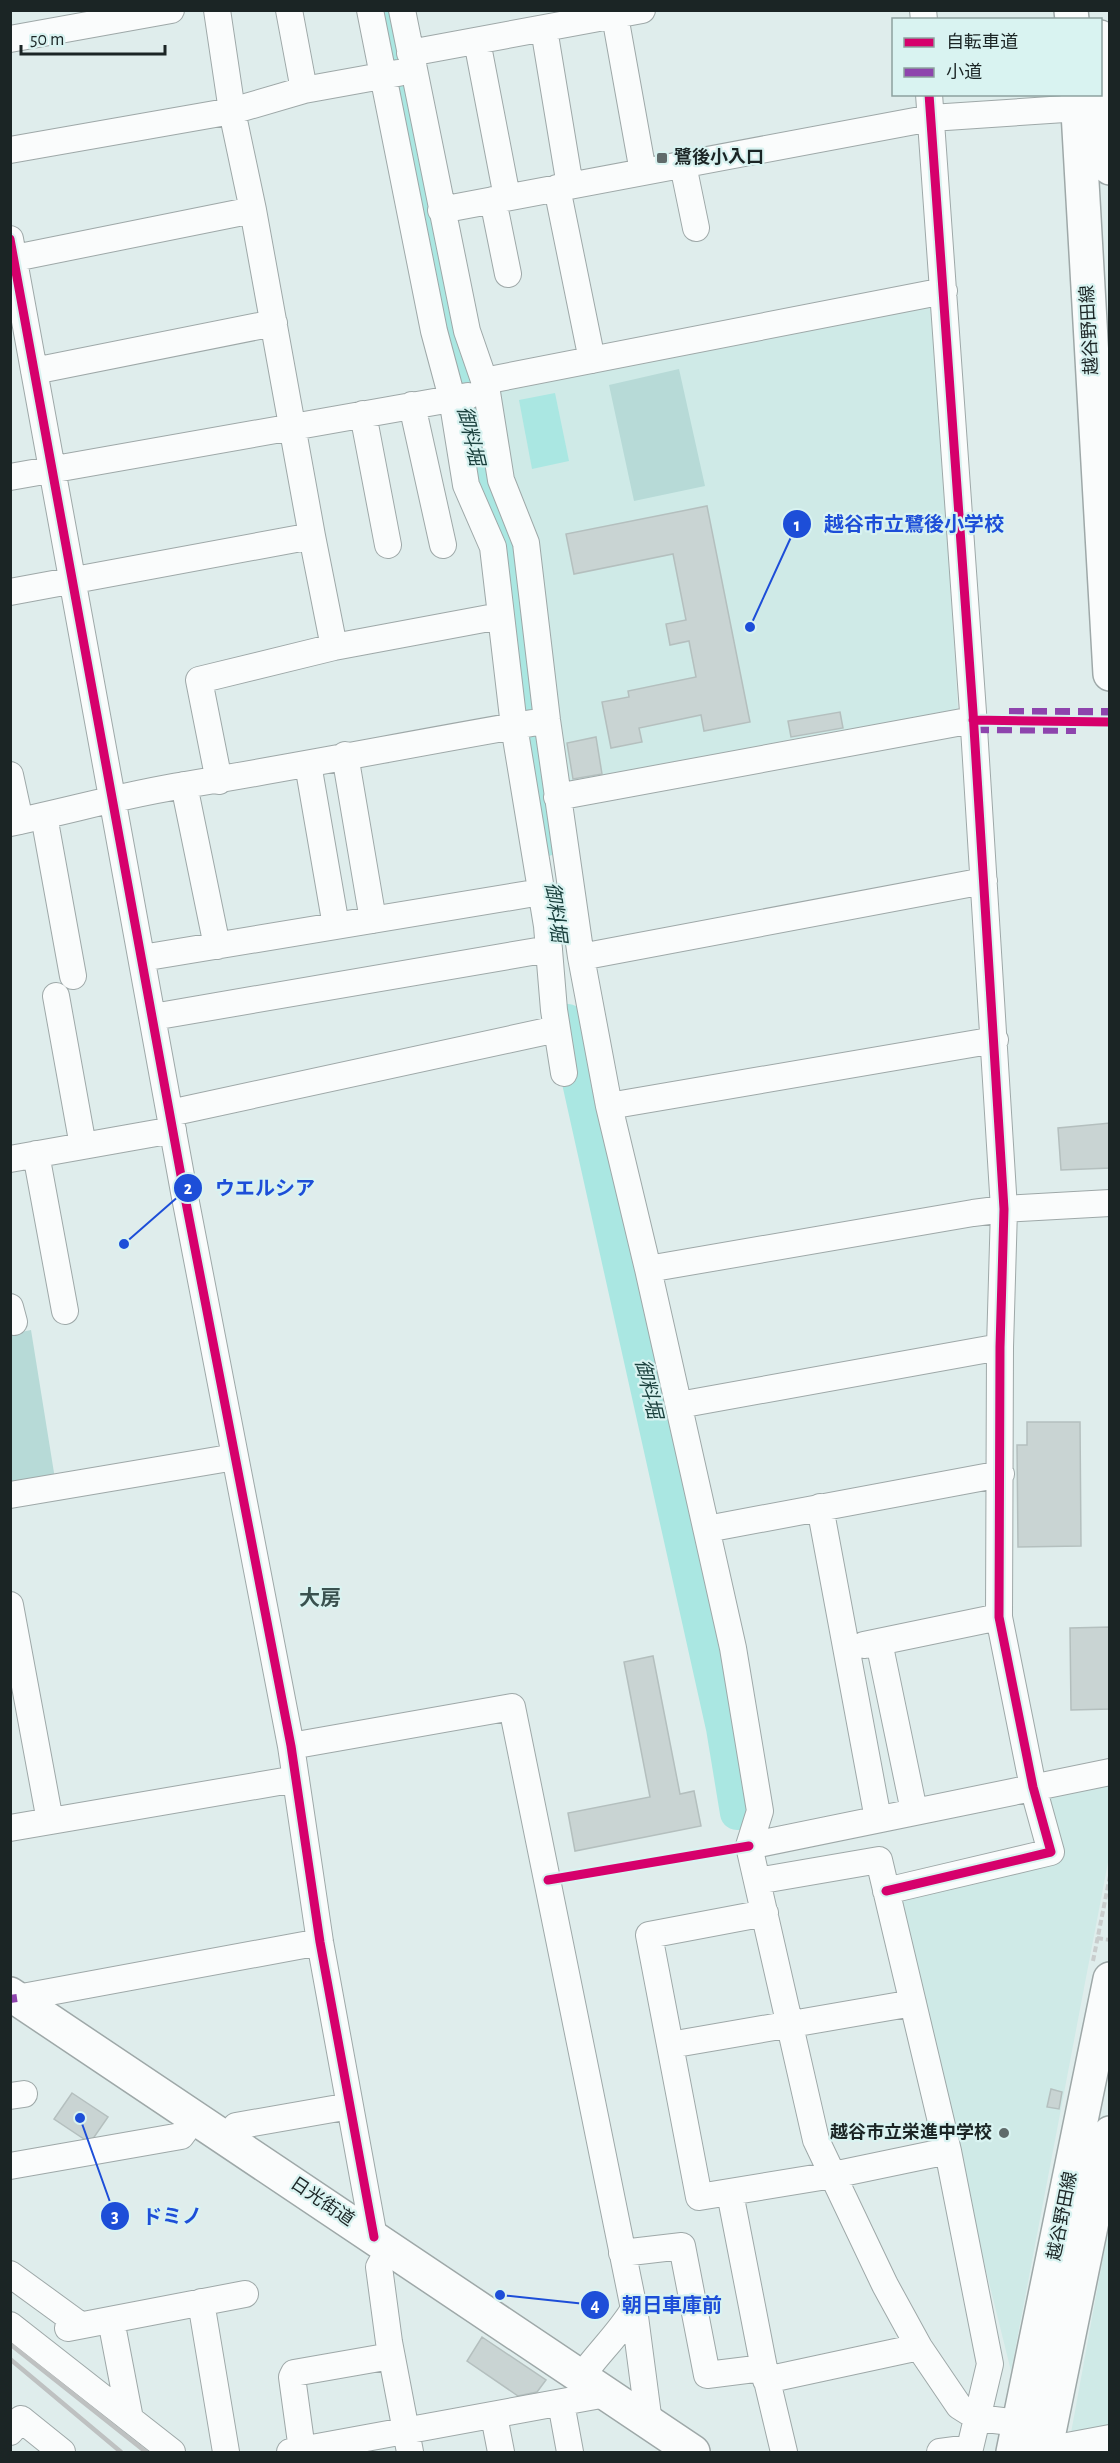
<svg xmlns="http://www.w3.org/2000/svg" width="1120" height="2463" font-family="'Alegreya Sans','Noto Sans JP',sans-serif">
<rect width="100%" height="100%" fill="#dfedec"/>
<!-- built -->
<path fill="#cfeae7" d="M934,306L958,711L569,785L536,543L510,479L496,388Z
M1109,1779V1857L1011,2371L893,1896L1057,1857L1042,1792Z
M1109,2225V2426L1071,2433Z"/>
<!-- green -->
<path fill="#b7dad7" d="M679,369L705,486L634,501L609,385Z
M31,1330L55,1479L11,1486V1334Z"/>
<!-- water -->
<path fill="#aae7e2" d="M555,393L569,461L532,469L519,400Z"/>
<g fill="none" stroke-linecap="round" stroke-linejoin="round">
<!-- river -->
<path stroke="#aae7e2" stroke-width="34" d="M387,10L452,355L474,442L484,495L509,549L544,840
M568,1021L571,1046L723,1728L737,1813"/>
</g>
<!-- building -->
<path fill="#c9d4d3" stroke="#b4bfbe" stroke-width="1.5" d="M707,506L750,722L704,731L701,715L639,728L642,742L611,748L602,702L629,697L628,691L696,677L689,641L670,645L666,624L686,620L673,554L574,574L566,534Z
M840,712L843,728L791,737L788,721Z
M596,737L602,774L573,779L567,743Z
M1110,1123V1168L1061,1170L1058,1128Z
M1027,1422H1080L1081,1546L1018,1547L1017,1445H1027Z
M1110,1627V1709L1071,1710L1070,1628Z
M653,1656L680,1794L694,1791L701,1826L575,1851L568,1813L650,1797L624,1662Z
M1051,2089L1062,2092L1059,2109L1047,2107Z
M72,2093L108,2117L90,2143L54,2119Z
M482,2337L546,2380L537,2392L518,2396L467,2361Z"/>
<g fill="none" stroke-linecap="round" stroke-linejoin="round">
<!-- minor casing -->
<g stroke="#9ea8a8" stroke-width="28">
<path id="minor" d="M217,10L232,111L253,210L312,536L334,647
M289,10L304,90
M370,10L434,331L452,398L466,485L493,547L514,726L547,926L554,1010L564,1073
M402,10L467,331L486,386L501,480L526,543L547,720L581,957L609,1106L648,1269L973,1213L1004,1209L1110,1203
M923,10L924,20
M615,16L643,172
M544,29L570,186
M10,39L171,10
M477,41L507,197
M410,53L642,10
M10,150L232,111L304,90L398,73
M683,165L696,228
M557,188L592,360
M493,200L508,274
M441,210L931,118L1095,107
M10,239L184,1192L291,1746L320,1942L374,2237
M10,259L253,210
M34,371L274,323
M484,381L944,291
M412,405L443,545
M363,414L388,545
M10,477L468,396
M10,592L312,536
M345,755L373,920
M309,770L336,926
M10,775L20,821
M219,781L199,680L334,647L500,616
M184,785L217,946
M557,797L973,720
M44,816L73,976
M10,823C69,811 126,794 185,785C301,766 416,743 532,723
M581,957L984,881
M142,958L541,892
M56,996L83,1146
M153,1017L549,949
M609,1106L995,1040
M170,1113L557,1029
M36,1154L65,1311
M10,1159L173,1130
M648,1269L733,1648L760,1811L749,1846L816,2140L885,2285L919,2347L959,2406L978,2418L1019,2423
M10,1307L14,1322
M679,1405L1000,1347
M10,1495L235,1457
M820,1507L878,1819
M707,1529L1001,1474
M10,1605L50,1821
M879,1642L914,1811
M864,1645L999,1617
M291,1746L512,1707L634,2309L649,2423
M10,1828L296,1779
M749,1846L1110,1772
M757,1881L879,1860L948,2151L990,2364L970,2448L940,2452
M886,1891L1051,1852L1033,1787L999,1617L1000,1347L1004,1209L973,712L929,94
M765,1913L649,1935L699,2197L833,2175L948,2151
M17,1998L320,1942
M670,2045L913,2003
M10,2096L24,2094
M228,2139L236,2126L350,2106
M10,2166L181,2136L195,2117
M730,2193L764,2368L784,2452
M390,2248L379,2267L389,2342L410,2452
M622,2253L682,2246L707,2375L764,2368
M10,2274L80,2325
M201,2302L226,2452
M111,2320L130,2419
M10,2325L172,2452
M68,2328L245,2294
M581,2377C598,2353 619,2334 634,2309
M766,2380L919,2347
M561,2403L570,2452
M494,2416L501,2452
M10,2432L21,2419L62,2452
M302,2450L292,2377L294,2373L391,2356
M1046,2450L1110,2438
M290,2452L606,2394"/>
</g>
<!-- major casing -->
<g stroke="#9ea8a8" stroke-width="36">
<path id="major" d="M1071,10L1072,20
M1100,37L1110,168
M1077,94L1110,674
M10,1994L693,2452
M1013,2452L1110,1979
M1045,2452L1110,2133"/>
</g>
<!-- path -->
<path stroke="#c9cdcd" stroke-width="4" stroke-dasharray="6 3" stroke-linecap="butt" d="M1097,1938L1110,1940
M1093,1961L1110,1876"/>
<!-- minor -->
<use href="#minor" stroke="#fafcfc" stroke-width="26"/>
<!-- major -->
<use href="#major" stroke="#fafcfc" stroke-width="33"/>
<!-- rail -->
<path stroke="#bec1c1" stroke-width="4.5" d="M10,2344L146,2452
M10,2359L121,2452"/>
<!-- quiet -->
<path stroke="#8e44ad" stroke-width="8" stroke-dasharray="15 8" stroke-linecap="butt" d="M1009,712H1110
M974,729L1076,730
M10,1999L17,1998"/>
<!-- cycleway casing -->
<g stroke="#d9f3f1" stroke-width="13">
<path id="cycleway" d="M10,239L184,1192L291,1746L320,1942L374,2237
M973,720L1110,722
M548,1880L749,1846
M886,1891L1051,1852L1033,1787L999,1617L1000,1347L1004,1209L973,712L929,94"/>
</g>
<!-- cycleway -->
<use href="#cycleway" stroke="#d6006c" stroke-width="9"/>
</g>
<!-- markers -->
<g fill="#606b6b" stroke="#d9f3f1" stroke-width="2">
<rect x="656" y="152" width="12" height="12" rx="3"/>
<circle cx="1004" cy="2133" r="6"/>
</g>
<g text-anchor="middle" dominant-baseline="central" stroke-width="4.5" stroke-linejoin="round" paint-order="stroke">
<!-- poi labels -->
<g font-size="18" font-weight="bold" fill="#1b2525" stroke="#d9f3f1" text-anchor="start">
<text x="674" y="158">鷺後小入口</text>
<text x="992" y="2133" text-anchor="end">越谷市立栄進中学校</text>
</g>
<!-- street labels -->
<g font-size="18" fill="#1b2525" stroke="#d9f3f1">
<text transform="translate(1090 330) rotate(-93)">越谷野田線</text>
<text transform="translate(322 2202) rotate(34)">日光街道</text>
<text transform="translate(1063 2216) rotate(-79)">越谷野田線</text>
</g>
<!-- water labels -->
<g font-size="20" font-style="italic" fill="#1b413e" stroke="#d9f3f1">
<text transform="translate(470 436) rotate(77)">御料堀</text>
<text transform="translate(555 912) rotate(83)">御料堀</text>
<text transform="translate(648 1389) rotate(77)">御料堀</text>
</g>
<!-- quarter labels -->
<g font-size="21" font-weight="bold" fill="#3a514f" stroke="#d9f3f1">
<text x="320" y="1598">大房</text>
</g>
</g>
<!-- callouts -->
<path fill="none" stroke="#1d4ed8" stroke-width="2" d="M750 627L797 524M124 1244L188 1188M80 2118L115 2216M500 2295L595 2305"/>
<g fill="#1d4ed8" stroke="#d9f3f1" stroke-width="2">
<circle cx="750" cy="627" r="6"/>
<circle cx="124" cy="1244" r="6"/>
<circle cx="80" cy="2118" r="6"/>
<circle cx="500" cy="2295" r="6"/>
<circle cx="797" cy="524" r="15"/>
<circle cx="188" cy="1188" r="15"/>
<circle cx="115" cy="2216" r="15"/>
<circle cx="595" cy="2305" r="15"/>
</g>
<g font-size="18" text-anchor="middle" font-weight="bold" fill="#fff">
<text x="797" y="531">1</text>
<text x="188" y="1194">2</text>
<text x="115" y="2222">3</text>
<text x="595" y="2311">4</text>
</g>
<g font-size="20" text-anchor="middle" font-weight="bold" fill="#1d4ed8" stroke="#d9f3f1" stroke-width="4.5" stroke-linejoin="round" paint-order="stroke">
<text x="914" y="531">越谷市立鷺後小学校</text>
<text x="265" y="1195">ウエルシア</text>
<text x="172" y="2223">ドミノ</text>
<text x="672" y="2312">朝日車庫前</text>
</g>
<!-- border -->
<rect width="1120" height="2463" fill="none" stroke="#1b2525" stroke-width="24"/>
<!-- legend -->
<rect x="892" y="18" width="210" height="78" fill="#d9f3f1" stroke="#8da19f" stroke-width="1.5"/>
<rect x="904" y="38" width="30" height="9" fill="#d6006c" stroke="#8da19f" stroke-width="1.5"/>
<text x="946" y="48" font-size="18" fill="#1b2525">自転車道</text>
<rect x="904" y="68" width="30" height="9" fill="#8e44ad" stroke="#8da19f" stroke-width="1.5"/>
<text x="946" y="78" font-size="18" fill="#1b2525">小道</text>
<!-- scale -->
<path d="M21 45v9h144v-9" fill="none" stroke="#1b2525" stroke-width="3"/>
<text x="30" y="45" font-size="18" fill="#1b2525" stroke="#d9f3f1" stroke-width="4.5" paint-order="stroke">50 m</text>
</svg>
